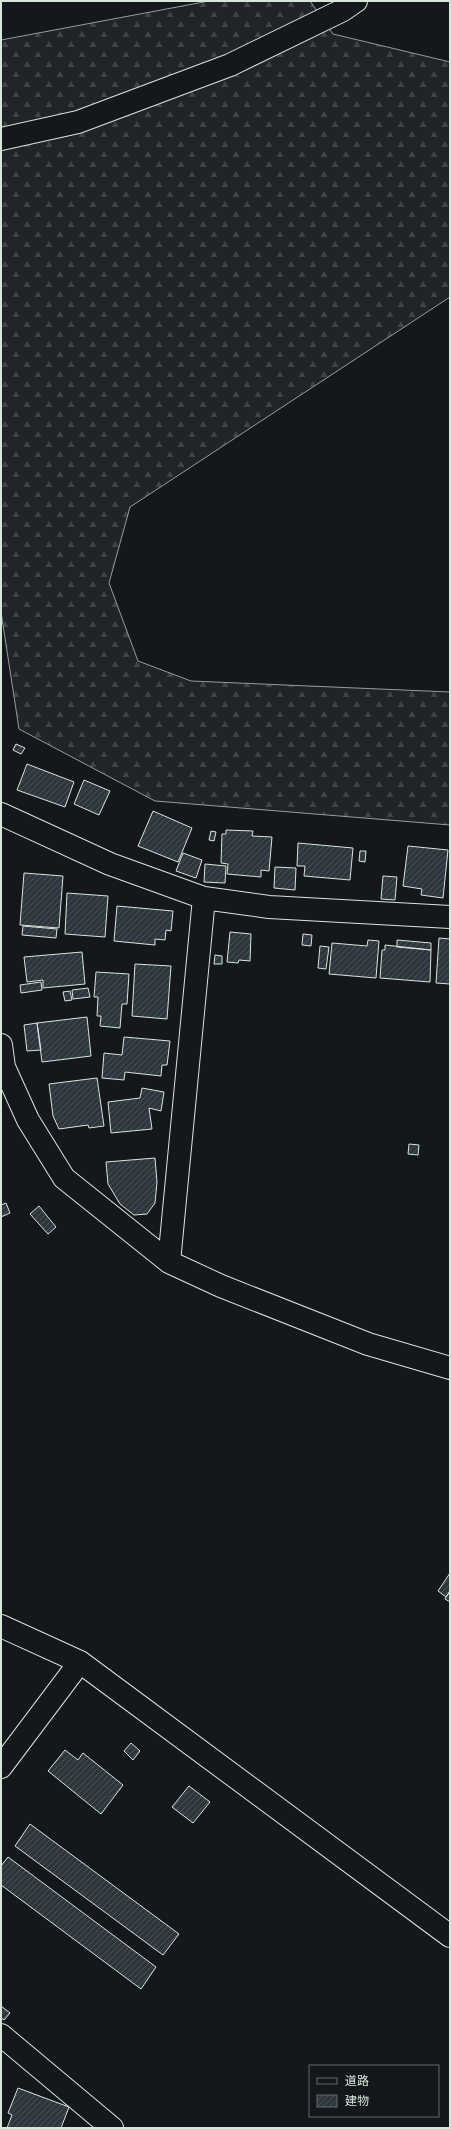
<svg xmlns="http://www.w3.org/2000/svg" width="451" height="2129" font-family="Roboto,'Noto Sans JP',sans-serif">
<defs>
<pattern id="forest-firs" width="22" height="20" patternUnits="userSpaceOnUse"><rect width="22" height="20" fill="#202428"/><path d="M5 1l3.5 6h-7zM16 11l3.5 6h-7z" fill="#404447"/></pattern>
<pattern id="building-hatch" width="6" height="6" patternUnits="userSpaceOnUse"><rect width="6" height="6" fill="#2c363c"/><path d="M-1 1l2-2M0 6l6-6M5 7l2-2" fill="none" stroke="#4a5358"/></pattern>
</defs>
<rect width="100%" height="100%" fill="#14181c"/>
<!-- forest -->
<path fill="url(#forest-firs)" stroke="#939e99" d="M209,1H310L333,34L450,62V297L130,507L109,583L138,661L191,681L450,692V825L155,801L19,729L1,612V40Z"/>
<!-- building -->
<path fill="url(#building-hatch)" stroke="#d8e6dc" d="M16,744L25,748L21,754L13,750Z
M27,764L74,782L65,807L17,790Z
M84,780L110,791L99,815L74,804Z
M153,811L192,828L178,862L138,846Z
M226,830L253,831L252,836L272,837L269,871L261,870V877L227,874L228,864L221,863L222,834H226Z
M211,831L216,832L214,841L209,840Z
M298,843L353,848L350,880L304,876L305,866H297Z
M408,846L448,850L443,898L421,895L422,889L403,886Z
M360,851H366L365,862L359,861Z
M183,853L202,860L196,878L176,871Z
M205,864L226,866L225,883L204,882Z
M275,867L296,868L295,890L274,888Z
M24,873L63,876L59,928L20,925Z
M383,876L397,877L395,900L381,899Z
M67,893L108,896L105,937L65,934Z
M117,906L173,911L171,931L166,930L165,940L155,939V945L114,941Z
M23,926L57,929L56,938L22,935Z
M230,932L251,934L250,961L239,960L238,963L227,962Z
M303,934L312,935L311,946L302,945Z
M439,938L450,939V984L436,983Z
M368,940L379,941L376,978L329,974L332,943L367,946Z
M397,940L431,943V950L397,947Z
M385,945L431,950L430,982L380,978L382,950H385Z
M320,946L329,947L326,969L318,968Z
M82,952L85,984L43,988V980L27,982L24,957Z
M215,955L222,956V964H214Z
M135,964L171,966L167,1019L132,1016Z
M96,972L129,974L127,1004H122L120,1028L100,1026L101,1016H97L98,997H94Z
M41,982L42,990L21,993L20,985Z
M88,988L90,997L73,999L72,990Z
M70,991L72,1000L65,1001L63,992Z
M87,1017L91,1056L42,1062L37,1023Z
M37,1023L41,1050L27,1051L24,1025Z
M124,1037L170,1041L167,1065H162L161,1076L125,1072L124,1080L102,1078L104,1053L122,1055Z
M97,1078L104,1126L89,1128L88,1125L59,1129L53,1116L49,1084Z
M142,1088L164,1092L161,1111L149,1108L152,1129L111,1133L108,1102L140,1098Z
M409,1144L419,1145L418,1155L408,1154Z
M155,1158L157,1182L155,1203L147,1214L134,1215L120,1204L108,1184L106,1162Z
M6,1203L10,1213L1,1217V1205Z
M39,1206L56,1227L48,1234L30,1214Z
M450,1573V1591L446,1597L438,1591Z
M450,1591V1602L445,1599Z
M131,1743L140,1751L133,1760L124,1751Z
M65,1750L78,1760L83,1753L123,1785L101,1814L48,1771Z
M189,1786L210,1802L193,1823L172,1807Z
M30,1824L179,1934L163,1955L15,1846Z
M8,1857L156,1967L141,1989L1,1885V1866Z
M1,2006L10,2013L4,2020L1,2018Z
M18,2088L69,2107L61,2128H7L12,2115L8,2113Z"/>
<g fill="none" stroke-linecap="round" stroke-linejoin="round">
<!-- minor casing -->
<g stroke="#d8e6dc" stroke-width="24">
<path id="minor" d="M1,139L78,122L230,65L343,10L356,1
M1,814L110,864L204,898L269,907L450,917
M1,1045L4,1067L28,1120L64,1178L169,1262L221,1286L368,1344L450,1368
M169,1262L204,898
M1,1626L80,1662L450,1936
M1,1767L80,1662
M1,2035L112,2128"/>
</g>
<!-- minor -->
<use href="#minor" stroke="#14181c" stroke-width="22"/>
</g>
<!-- border -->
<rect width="451" height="2129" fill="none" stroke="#d8e6dc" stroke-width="4"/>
<!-- legend -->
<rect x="309" y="2065" width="130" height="52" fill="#14181c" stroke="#626a69"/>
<rect x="317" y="2078" width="20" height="6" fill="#14181c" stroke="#626a69"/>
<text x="345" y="2085" font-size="12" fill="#d8e6dc">道路</text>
<rect x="317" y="2095" width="20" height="12" fill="url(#building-hatch)" stroke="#626a69"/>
<text x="345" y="2105" font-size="12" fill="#d8e6dc">建物</text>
</svg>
